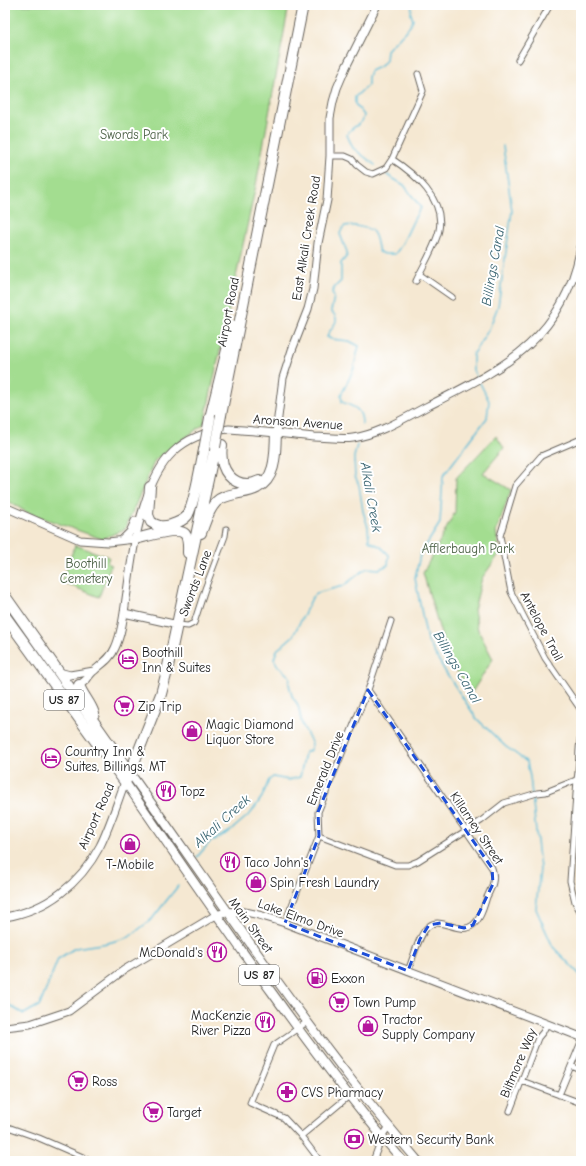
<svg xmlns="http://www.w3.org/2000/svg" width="586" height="1166" font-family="'Comic Neue',sans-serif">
<rect width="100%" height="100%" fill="#fff"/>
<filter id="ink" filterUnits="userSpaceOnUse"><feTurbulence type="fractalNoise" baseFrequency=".025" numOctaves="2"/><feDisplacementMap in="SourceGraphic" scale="8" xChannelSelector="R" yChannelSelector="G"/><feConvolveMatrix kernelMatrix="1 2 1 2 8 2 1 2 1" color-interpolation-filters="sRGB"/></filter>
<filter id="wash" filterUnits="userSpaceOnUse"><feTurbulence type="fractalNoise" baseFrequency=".012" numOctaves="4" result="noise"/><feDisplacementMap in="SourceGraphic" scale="16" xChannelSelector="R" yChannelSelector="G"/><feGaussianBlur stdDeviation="0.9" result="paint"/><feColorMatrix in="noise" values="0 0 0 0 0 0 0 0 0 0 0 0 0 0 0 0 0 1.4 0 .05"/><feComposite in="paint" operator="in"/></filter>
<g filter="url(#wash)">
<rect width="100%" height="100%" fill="#f5e8d2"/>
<!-- green -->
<path fill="#a3dd90" stroke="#607c56" d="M5,5H289L256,185L204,424L155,460L125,529L102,539L26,512L5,499Z
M496,436L504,448L483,473L511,490L496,532L500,553L482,578L474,610L478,630L493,659L472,692L449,661L423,573L455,512L456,478Z
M75,545L109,557L107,563L111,565L99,597L64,583L62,580Z"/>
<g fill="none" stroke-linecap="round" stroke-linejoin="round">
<!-- stream -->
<path stroke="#57bad6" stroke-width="1.5" d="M375,165L353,148L347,135C352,124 363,127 364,115L355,104V97L368,85V77L370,71L381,66L386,60L387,50L410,26L413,20L411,14L412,5
M477,378L473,370V354L489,329L498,306L512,211L503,146
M480,383L489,401L487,418L443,476L440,523L420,555L415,578L427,640L445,671L477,719L505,746L527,762L530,777L540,868L536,909L553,947L581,976
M362,424C362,409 355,407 342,402L341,395L353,371L359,346L349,341L331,339L327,337C331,325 343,322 331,311L334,297L332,292L335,287L341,281V263L347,256V252L340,234C341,231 342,228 345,226C349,224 369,228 372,231C377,236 377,245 379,252L385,254H395C407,240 410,222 421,208L404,185L387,175
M197,857L210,842L229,832L251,813L262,797L269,780L273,777L289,780L300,777L305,753L310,750L312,744L302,724L298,705L292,696L289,684L290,677L278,666L274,659L277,650L293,636L313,596L320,592L343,586L367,568L379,569L388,565L389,555L381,547L369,541L368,527L363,511L359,485L355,476L354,457L357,445
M5,996L10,1006L24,1014L40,1005L58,959L75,948L108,943L129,937L152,919L178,886"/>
</g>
</g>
<g filter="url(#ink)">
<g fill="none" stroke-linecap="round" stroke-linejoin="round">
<!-- street casing -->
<g stroke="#68635c" stroke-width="7">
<path id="street" d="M518,60L550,5
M330,156H345L352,159L357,165L366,172L373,174L386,168L392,159L423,91L418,74
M392,159C415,174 445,200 439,230C436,245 423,266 416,281
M419,274L452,297
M581,439L541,456L515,486L500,536L511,592L545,658L581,710
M178,625L188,626L194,623L205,589L225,536L226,529
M368,690L492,868C496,879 492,887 487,897C484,906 481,919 473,925C459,936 442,916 429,926C419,933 413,959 408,971
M581,736C577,750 580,765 577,779L570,881L575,902L581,913
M319,836L395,865H408L418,861L481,821L504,803L537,793L546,792L581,778
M285,923L319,836L318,812L368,690L391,621
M307,1022L274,1045L250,1103L284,1118L301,1136L320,1161
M571,1066L581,1070
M522,1081L581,1103
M559,1095L581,1042
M510,1111L538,1038L543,1032L547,1024
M5,1126L39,1138L92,1161
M301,1136L349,1096
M373,1161L382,1137L389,1126"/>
</g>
<!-- secondary casing -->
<g stroke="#68635c" stroke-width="9">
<path id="secondary" d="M276,433L283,378L292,350L308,309L313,289L318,243L327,200L330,156V118L333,102L337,88L346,67L377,5
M5,507L80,540L108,542L135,539
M122,540L130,532L135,521
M124,613L178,625
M59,672L70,675L94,671
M63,698C71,691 79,686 87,679C89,676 92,672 95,670C103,663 111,658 115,648C123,631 124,610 127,592C131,563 135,534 144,506C158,460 179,434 229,429C258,431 286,434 314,437C327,437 341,440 353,438C380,434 404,418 428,406C505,367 563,340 581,247
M5,917C47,910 80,884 100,846C110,826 117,803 125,782
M5,1027L30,1024L69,1011L124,970L216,915C239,906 262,916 285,923L581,1037"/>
</g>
<!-- primary casing -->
<g stroke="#68635c" stroke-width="10">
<path id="primary" d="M130,773C204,877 275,982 353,1082C374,1109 396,1135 418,1161
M125,782C174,853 222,924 273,994C314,1051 357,1108 403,1161"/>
</g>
<!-- highway casing -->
<g stroke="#68635c" stroke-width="12">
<path id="highway" d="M221,415L303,5
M210,418L233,326
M222,445C221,452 221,458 223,465C228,480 243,489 259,481
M150,487L148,515L151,522C158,527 163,527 171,525C177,523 183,521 187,516C194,507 201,463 204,450
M201,533C205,523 208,510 216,502C222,496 231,495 239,493C245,492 252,491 257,488C277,478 275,452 276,433
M135,539C145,537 178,526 185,534C189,539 188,547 188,553
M5,596L130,773
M5,616L125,782L130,773L161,694L167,671L215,447
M79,685C82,695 91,703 94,714"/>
</g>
<!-- street -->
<use href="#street" stroke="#fff" stroke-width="5"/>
<!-- secondary -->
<use href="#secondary" stroke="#fff" stroke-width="7"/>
<!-- primary -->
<use href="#primary" stroke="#fff" stroke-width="8"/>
<!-- highway -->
<use href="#highway" stroke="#fff" stroke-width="10"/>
<!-- highway-bridge casing -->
<g stroke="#68635c" stroke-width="12" stroke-linecap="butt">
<path id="highway-bridge" d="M215,447L221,415
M204,450L210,418"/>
</g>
<!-- highway-bridge -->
<use href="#highway-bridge" stroke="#fff" stroke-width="10"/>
</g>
</g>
<!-- marked area -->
<path fill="none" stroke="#1d4ed8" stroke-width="3" stroke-dasharray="8 5" stroke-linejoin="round" d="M368,690L492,868L493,884L473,925L464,928L441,923L429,925L420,939L408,971L285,923L319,836L318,812Z"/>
<!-- icons -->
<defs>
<g id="hotel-ring" transform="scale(1)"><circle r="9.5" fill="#fff" stroke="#b5179e" stroke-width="1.5"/><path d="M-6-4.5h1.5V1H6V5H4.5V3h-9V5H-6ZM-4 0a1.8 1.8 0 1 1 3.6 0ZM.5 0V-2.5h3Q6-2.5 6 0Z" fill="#b5179e"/></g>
<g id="supermarket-ring" transform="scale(1)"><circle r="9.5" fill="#fff" stroke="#b5179e" stroke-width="1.5"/><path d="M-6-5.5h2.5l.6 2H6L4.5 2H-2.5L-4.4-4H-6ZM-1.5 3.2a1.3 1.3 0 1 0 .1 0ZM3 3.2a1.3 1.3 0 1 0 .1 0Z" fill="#b5179e"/></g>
<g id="shop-ring" transform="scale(1)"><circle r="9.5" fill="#fff" stroke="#b5179e" stroke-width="1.5"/><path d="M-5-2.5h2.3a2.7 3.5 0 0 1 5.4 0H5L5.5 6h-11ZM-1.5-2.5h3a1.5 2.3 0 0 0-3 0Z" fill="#b5179e"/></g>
<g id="restaurant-ring" transform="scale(1)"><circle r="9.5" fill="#fff" stroke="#b5179e" stroke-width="1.5"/><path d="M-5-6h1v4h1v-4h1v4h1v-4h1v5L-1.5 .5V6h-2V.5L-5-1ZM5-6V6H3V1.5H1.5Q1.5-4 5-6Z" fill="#b5179e"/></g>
<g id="fuel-ring" transform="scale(1)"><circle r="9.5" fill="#fff" stroke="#b5179e" stroke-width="1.5"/><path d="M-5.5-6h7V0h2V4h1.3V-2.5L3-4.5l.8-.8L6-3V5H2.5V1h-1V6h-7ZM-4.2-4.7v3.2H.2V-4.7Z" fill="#b5179e"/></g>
<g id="pharmacy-ring" transform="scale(1)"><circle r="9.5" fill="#fff" stroke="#b5179e" stroke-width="1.5"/><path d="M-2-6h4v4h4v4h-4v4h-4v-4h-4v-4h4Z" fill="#b5179e"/></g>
<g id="bank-ring" transform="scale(1)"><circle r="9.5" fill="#fff" stroke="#b5179e" stroke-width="1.5"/><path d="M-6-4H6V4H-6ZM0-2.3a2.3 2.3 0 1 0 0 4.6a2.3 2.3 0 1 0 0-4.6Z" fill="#b5179e"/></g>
</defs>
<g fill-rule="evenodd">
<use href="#hotel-ring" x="128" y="659"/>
<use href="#supermarket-ring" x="124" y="706"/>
<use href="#shop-ring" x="192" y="731"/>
<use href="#hotel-ring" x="51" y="758"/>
<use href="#restaurant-ring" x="166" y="791"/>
<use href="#shop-ring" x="130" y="844"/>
<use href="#restaurant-ring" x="230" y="862"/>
<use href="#shop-ring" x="256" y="882"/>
<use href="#restaurant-ring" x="217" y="952"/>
<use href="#fuel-ring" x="317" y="978"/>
<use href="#supermarket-ring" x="339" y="1002"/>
<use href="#restaurant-ring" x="265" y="1022"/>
<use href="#shop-ring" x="368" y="1026"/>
<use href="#supermarket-ring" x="78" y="1081"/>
<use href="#pharmacy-ring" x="287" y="1092"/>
<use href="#supermarket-ring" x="153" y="1112"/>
<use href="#bank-ring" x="354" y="1139"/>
</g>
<g text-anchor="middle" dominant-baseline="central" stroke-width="4" stroke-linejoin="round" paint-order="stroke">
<!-- shield labels -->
<g fill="#fff" stroke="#606060" stroke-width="1">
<rect x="44" y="690" width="40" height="20" rx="3"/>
<rect x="239" y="965" width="40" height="20" rx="3"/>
</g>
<g font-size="12" font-weight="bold" fill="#1c1c1c">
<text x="64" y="700">US 87</text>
<text x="259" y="975">US 87</text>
</g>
<!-- park labels -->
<g font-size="13" fill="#4b6045" stroke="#fff">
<text x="134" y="134">Swords Park</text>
<text x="468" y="548">Afflerbaugh Park</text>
<text x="86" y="563">Boothill<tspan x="86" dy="15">Cemetery</tspan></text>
</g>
<!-- street labels -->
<g font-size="13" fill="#1c1c1c" stroke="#fff">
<text transform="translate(306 238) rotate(-81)">East Alkali Creek Road</text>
<text transform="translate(228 312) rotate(-79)">Airport Road</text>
<text transform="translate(298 422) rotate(4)">Aronson Avenue</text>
<text transform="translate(195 583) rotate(-69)">Swords Lane</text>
<text transform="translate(542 626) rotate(62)">Antelope Trail</text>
<text transform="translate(325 768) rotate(-68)">Emerald Drive</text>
<text transform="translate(96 816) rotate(-66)">Airport Road</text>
<text transform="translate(477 828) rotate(56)">Killarney Street</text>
<text transform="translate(301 918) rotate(20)">Lake Elmo Drive</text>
<text transform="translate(251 925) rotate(54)">Main Street</text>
<text transform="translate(518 1063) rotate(-67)">Biltmore Way</text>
</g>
<!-- poi labels -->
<g font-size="13" fill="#1c1c1c" stroke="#fff" text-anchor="start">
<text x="142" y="652">Boothill<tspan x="142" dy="15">Inn &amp; Suites</tspan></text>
<text x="138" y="706">Zip Trip</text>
<text x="206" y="724">Magic Diamond<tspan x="206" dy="15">Liquor Store</tspan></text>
<text x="65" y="751">Country Inn &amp;<tspan x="65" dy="15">Suites, Billings, MT</tspan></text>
<text x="180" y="791">Topz</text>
<text x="244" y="862">Taco John's</text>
<text x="130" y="864" text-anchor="middle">T-Mobile</text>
<text x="270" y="882">Spin Fresh Laundry</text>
<text x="203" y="952" text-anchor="end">McDonald's</text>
<text x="331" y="978">Exxon</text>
<text x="353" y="1002">Town Pump</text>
<text x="251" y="1015" text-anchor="end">MacKenzie<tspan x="251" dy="15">River Pizza</tspan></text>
<text x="382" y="1019">Tractor<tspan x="382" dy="15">Supply Company</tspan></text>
<text x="92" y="1081">Ross</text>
<text x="301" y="1092">CVS Pharmacy</text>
<text x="167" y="1112">Target</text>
<text x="368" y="1139">Western Security Bank</text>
</g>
<!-- water labels -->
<g font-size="14" font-style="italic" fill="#376370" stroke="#fff">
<text transform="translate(493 266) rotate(-80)">Billings Canal</text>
<text transform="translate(371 497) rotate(80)">Alkali Creek</text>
<text transform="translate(457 667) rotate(60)">Billings Canal</text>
<text transform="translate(222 821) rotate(-42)">Alkali Creek</text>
</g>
</g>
<!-- margin -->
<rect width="586" height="1166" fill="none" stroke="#fff" stroke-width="20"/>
</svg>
